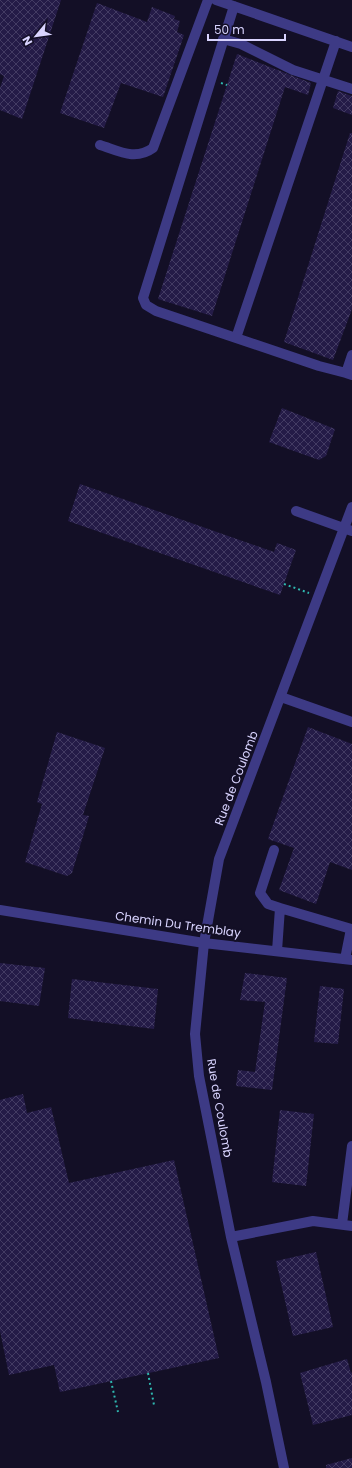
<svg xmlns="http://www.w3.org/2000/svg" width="352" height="1468" font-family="Poppins,sans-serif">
<defs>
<pattern id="building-cross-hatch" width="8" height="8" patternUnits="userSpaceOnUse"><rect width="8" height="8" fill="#241b47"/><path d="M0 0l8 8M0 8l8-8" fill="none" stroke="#433b63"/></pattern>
</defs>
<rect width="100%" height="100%" fill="#130f26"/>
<!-- building -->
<path fill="url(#building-cross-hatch)" d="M0,0H61L22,119L0,110V88L4,76L0,74Z
M97,3L147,22L152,7L175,16L174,19L180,21L177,32L184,35L163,97L121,83L104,128L60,113Z
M237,54L311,83L308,95L285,87L212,316L158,299Z
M338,91L352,96V115L333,108Z
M350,133H352V309L333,360L284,342Z
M282,408L335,429L326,456L319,460L269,442Z
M80,484L274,552L277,543L296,550L280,595L68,521Z
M308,727L352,744V870L330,862L316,904L279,890L294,848L268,839Z
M57,732L105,748L83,815L89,816L72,873L67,876L25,862L42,804L37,802Z
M0,963L45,968L39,1006L0,1001Z
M245,973L287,978L272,1090L236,1086L238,1070L255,1072L265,1002L240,1000Z
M72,979L158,989L154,1029L68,1018Z
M320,986L344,989L338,1044L314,1042Z
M23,1094L27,1113L51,1107L69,1183L174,1160L219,1358L60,1392L54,1365L9,1375L0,1331V1100Z
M280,1110L314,1114L306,1186L272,1182Z
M316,1252L333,1327L293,1336L276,1261Z
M347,1359L351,1373L352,1372V1415L313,1425L300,1373Z
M352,1458V1468H326V1465Z"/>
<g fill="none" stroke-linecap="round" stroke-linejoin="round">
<!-- path -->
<path stroke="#2fb8b0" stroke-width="2" stroke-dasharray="2 3" stroke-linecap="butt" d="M221,83L227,85
M284,584L309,593
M148,1373L154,1405
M111,1381L118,1412"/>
<!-- minor -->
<path stroke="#3d3a85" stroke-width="10" d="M216,0L352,47
M234,6L143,298L146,305L156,311L319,366L346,373
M223,39L241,44L293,70L352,89
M100,145C119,151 135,161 153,148L208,0
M236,338L336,41
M352,355L346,373L352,375
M296,511L352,531
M281,697L352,722
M274,850L260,893L268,904L280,908
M0,910L204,943L352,960
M277,951L280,908L351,929L345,959
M342,1224L352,1146
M231,1237L313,1221L352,1226
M284,1468L266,1382L231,1237L199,1076L195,1034L204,943L219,859L352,507"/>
</g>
<g text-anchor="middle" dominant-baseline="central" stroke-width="4" stroke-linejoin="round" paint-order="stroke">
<!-- street labels -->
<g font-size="12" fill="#d9d4ff" stroke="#130f26">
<text transform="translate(236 778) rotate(-69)">Rue de Coulomb</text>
<text transform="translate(178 924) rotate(8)">Chemin Du Tremblay</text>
<text transform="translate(220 1108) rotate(80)">Rue de Coulomb</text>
</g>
</g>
<!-- north arrow -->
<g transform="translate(36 36) rotate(241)" stroke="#130f26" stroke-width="3" paint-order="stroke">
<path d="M0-3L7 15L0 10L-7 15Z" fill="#d9d4ff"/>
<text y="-6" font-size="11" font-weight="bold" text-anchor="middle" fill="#d9d4ff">N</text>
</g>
<!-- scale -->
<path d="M208 34v6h77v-6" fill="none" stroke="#d9d4ff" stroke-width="2"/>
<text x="214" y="34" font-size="12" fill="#d9d4ff" stroke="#130f26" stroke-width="3" paint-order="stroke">50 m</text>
</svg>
